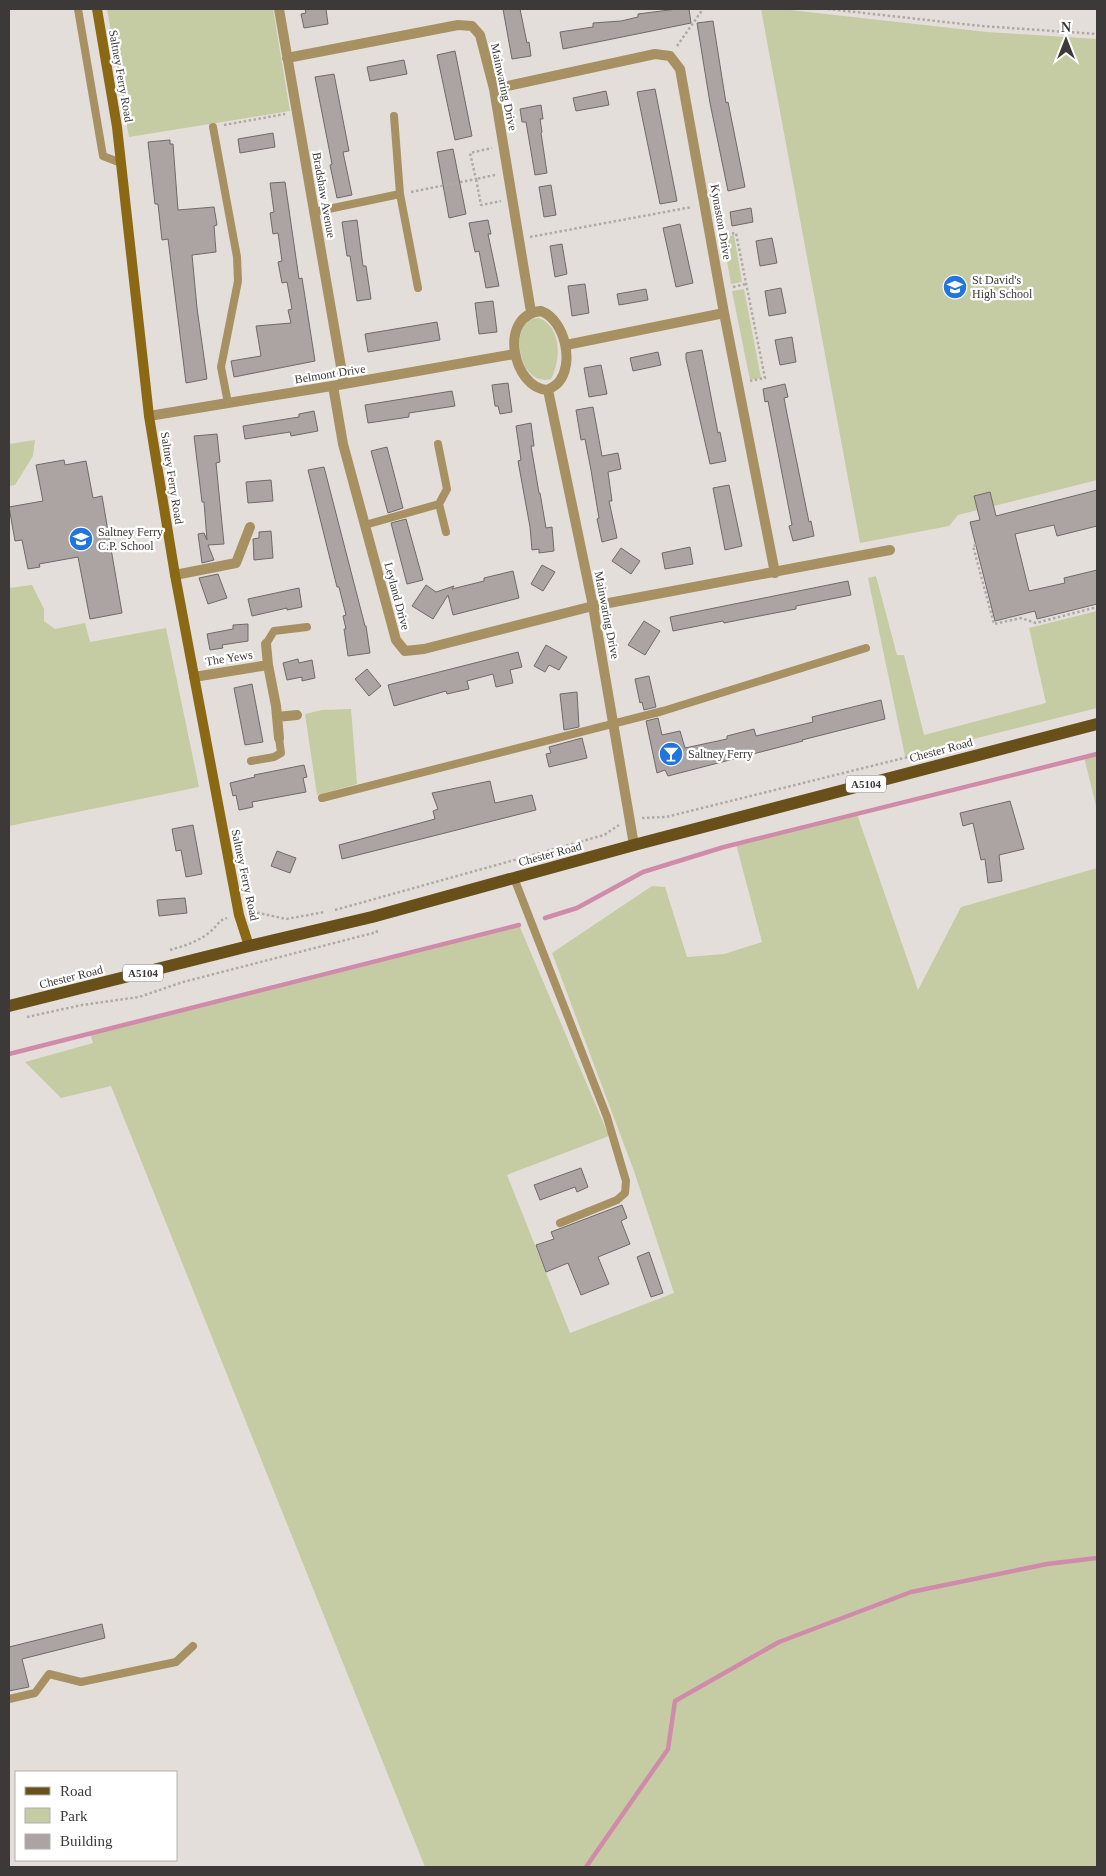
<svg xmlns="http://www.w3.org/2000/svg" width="1106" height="1876" font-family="Georgia,serif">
<rect width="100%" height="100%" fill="#e4deda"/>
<!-- green -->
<path fill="#c5cca3" d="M107,9H273L290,111L129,137Z
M761,9H781L987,32L1097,39V480L958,515L949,526L860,543Z
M734,235L742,282L731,284L723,238Z
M744,289L761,378L750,380L732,291Z
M539,318C562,327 561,360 551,379C522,387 511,338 527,321C530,318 534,319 539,318Z
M35,440L33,456L15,485L9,486V444Z
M876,576L897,655H904L924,735L1046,703L1029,628L1097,611V708L905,756L868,578Z
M32,585L44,609V621L55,629L85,623L90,642L166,628L199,787L9,826V588Z
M351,709L357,784L317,795L305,714L322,710Z
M1097,754V810L1084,757Z
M857,814L918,990L961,907L1097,868V1867H425L111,1086L61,1098L25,1062L93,1043L90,1034L519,925L609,1136L507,1175L570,1333L674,1293L634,1171L552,953L652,886L665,887L687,957L724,954L762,942L736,844Z"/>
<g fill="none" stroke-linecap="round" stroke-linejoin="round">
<!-- stream -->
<path stroke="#d08bab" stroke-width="4.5" d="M545,918L577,908L643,872L724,847L1097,754
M9,1054L519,925
M586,1867L668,1749L675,1701L779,1642L911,1592L1047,1564L1097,1558"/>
</g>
<!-- building -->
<path fill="#aca4a3" stroke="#706969" d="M305,9H326L328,24L304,28L301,14L306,13Z
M503,9H520L527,43L529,42L531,56L512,59Z
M677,9H689L691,23L563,49L560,32L593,27V23L621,21L638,17V14Z
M713,21L726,103L728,102L745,187L728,191L710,103L697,23Z
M455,51L472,136L455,140L437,55Z
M404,60L407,74L370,81L367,67Z
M334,74L349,151L343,152L352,195L337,198L330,165L332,164L315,77Z
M655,89L677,201L660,204L637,92Z
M606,91L609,105L576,111L573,98Z
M541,105L543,119H540L542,132L541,133L547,173L535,175L526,122H522L520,109Z
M273,133L275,147L240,153L238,139Z
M170,140V144H173L178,210L214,207L217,225L214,226L216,252L192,255L197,308L207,379L186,383L168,239L162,240L158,204H155L148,142Z
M453,149L466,214L449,218L437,152Z
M285,182L299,279L302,278L315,361L234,377L231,361L261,356L256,326L291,323L288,310L292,309L287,282L282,283L278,262L282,261L278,233L273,234L270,213L274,212L270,183Z
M551,185L556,215L544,217L539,187Z
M751,208L753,222L732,226L730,212Z
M357,220L363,266H366L371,299L357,301L350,256H347L342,222Z
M488,220L491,234H488L499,286L486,288L479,251L475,252L469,223Z
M680,224L693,283L676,287L663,228Z
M772,238L777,263L760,266L756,241Z
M562,244L567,274L555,277L550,246Z
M585,284L589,313L572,316L568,286Z
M781,288L786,313L769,316L765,291Z
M646,289L648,300L619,305L617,294Z
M493,301L497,332L479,334L475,303Z
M437,322L440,340L368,352L365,334Z
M792,337L796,362L780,365L775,340Z
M702,350L718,433L720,432L726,461L710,464L686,359V353Z
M658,352L661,365L633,371L630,358Z
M601,365L607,394L589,397L584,368Z
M508,383L512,412L500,414L498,406H495L492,385Z
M785,384L788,397L784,398L787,414L809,522L811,521L814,536L793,541L789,526L792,525L768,401L765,402L763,389Z
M452,391L455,406L409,413V417L368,423L365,405Z
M593,407L602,456L618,453L621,469L608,472L612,501H609L617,538L602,542L597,519L599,518L591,470L585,439L581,440L576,410Z
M314,411L318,431L291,436L290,432L245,439L243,426L299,417V414Z
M531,423L534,446H531L539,493H540L546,528L552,527L554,551L539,553V549L532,550L530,527L518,461L521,460L516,426Z
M217,434L220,462L216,463L224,544L208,545L214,560L202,563L198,534L204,533L207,540L204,502H202L194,436Z
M387,447L403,508L388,513L371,451Z
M64,460L65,465L86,461L93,498L102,496L122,613L90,619L78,557L39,564L40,567L28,569L22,540L15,541L9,507L43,501L36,465Z
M324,467L365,626H366L370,653L348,656L344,629H346L343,616L346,615L339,587H337L308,470Z
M271,480L273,501L248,503L246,482Z
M729,485L742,546L725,550L713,488Z
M1097,490V526L1057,536L1054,525L1015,534L1029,591L1065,583L1064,578L1097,570V604L1037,619L1035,611L995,621L970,522L980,520L974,496L990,492L996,516Z
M406,519L423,580L407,584L391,523Z
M271,531L273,558L254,560L253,539L259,538V532Z
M690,547L693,564L665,569L662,553Z
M621,548L640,561L631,574L612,561Z
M542,565L555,572L543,591L531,584Z
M513,571L519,598L453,615L448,595L433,619L412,606L426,585L436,592L454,586L452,589L484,581V578Z
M218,574L227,598L208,604L199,578Z
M848,581L851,595L796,606V609L749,618L724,623L723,621L673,631L670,617Z
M299,588L302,607L287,610V608L252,616L248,599Z
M644,621L660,631L645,655L628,645Z
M248,624V641L222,645L223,648L210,650L207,634L233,629V625Z
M546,645L567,657L559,670L549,665L545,672L534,666Z
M518,652L522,667L510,670L513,683L496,687L493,674L467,681L469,689L447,694L446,691L394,706L388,685Z
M298,659L299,663L312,660L315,678L302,681V677L287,680L283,663Z
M367,669L381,686L369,696L355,679Z
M649,676L656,707L644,710L642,702L640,703L635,679Z
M252,684L263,742L245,745L234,688Z
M577,692L579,727L564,730L560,694Z
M881,700L885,719L802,740L803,741L668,776L665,770L657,773L646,721L658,718L662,735L680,731L685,748L727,739V736L754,729L756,736L813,722L812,717Z
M582,738L587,758L549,767L546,754L551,753L549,747Z
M304,765L307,777L303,778L306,792L252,802L253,807L239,810L236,795L233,796L230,783L255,777L254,775Z
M490,781L495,803L532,795L536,810L342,859L339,845L435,819L433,811L438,809L432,793Z
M1010,801L1024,849L999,855L1002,881L988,883L985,859L981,860L973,823L963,826L960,813Z
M193,825L202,874L186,877L181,850L176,851L172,829Z
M277,851L296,858L290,873L271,866Z
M185,898L187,913L159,916L157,900Z
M581,1168L588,1187L577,1192L575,1187L540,1200L534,1185Z
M622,1205L627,1218L621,1221L630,1244L598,1257L609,1284L581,1295L568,1263L546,1272L536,1245L554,1239L551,1232Z
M649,1252L663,1293L651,1297L637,1257Z
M102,1624L105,1638L22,1659L29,1687L9,1691V1647Z"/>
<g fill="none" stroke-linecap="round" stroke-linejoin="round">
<!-- path -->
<path stroke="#afaaa7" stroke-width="2.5" stroke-dasharray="2.5 2.5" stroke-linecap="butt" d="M828,9L981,26L1097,34
M677,46L703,9
M224,125L285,114
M495,175L476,179L481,205L501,201
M411,192L476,179L470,153L492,148
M722,235L736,233L765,378L750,381
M530,237L692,207
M733,287L746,284
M976,545L973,546L994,624L1021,618L1036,623L1097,607
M642,818L666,817L928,752
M335,910L604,835L619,825
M252,913H259L286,919L325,912
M170,950C184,946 200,941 211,931C217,926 219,920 227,918
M27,1017L82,1005L139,997L183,982L377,932L376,930"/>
<!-- service -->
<path stroke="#a79062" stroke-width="8" d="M78,9L103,156L121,163
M394,116L400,194L418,288
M213,127L237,257L238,281L221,367L228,403
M314,212L400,194
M439,504L446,532
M365,525L439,504L447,489L438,444
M266,644L274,631L307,627
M251,761L274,757L281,753L279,738
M322,798L663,711L866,648
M514,878L607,1117L626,1181L625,1193L617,1200L560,1223
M9,1699L35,1693L49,1674L81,1682L176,1662L193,1646"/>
<!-- minor -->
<path stroke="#a79062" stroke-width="10" d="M279,9L344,384
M287,58L458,25L472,26L480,35L494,89L531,312
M494,89L655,54L670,56L680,69L724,313L775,573
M541,311C565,320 575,364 558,383C555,386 551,388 548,390C513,389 497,315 541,311Z
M566,345L724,313
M333,386L343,444L396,640L405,651L424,649L593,606L890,550
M548,390L593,606L634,845
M149,416L344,384L514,354
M175,575L236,563L250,527
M266,644L268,665
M194,677L268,665L276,706L279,738
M277,717L297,715"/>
<!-- secondary -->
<path stroke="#8b6814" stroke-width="10" d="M97,9L117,127L149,416L175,575L239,915L249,946"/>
<!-- primary -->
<path stroke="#69501a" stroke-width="12" d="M9,1006L249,946L372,917L634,845L1097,724"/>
</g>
<!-- icons -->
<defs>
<g id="school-disc" transform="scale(1.25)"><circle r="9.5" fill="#2075df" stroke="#fff"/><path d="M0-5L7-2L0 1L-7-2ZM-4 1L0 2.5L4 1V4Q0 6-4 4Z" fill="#fff"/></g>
<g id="bar-disc" transform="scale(1.25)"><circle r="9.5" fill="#2075df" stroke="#fff"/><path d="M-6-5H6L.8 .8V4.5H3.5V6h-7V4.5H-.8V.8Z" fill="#fff"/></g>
</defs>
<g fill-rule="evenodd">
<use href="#school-disc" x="955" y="287"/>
<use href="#school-disc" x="81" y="539"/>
<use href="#bar-disc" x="671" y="754"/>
</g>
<g text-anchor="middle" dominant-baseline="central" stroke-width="4.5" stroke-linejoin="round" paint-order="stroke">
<!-- shield labels -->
<g fill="#fff" stroke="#767474" stroke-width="1">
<rect x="846" y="775.5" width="40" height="17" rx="4"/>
<rect x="123" y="964.5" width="40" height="17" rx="4"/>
</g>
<g font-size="11" font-weight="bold" fill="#3c3938">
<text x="866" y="784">A5104</text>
<text x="143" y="973">A5104</text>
</g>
<!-- street labels -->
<g font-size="12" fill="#3c3938" stroke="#fff">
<text transform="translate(121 76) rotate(80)">Saltney Ferry Road</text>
<text transform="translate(504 87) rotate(78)">Mainwaring Drive</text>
<text transform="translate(324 195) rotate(80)">Bradshaw Avenue</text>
<text transform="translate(721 222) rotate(80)">Kynaston Drive</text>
<text transform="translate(330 374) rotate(-9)">Belmont Drive</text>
<text transform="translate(172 478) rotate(81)">Saltney Ferry Road</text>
<text transform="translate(397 596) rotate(75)">Leyland Drive</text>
<text transform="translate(607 615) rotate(79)">Mainwaring Drive</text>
<text transform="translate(229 658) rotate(-9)">The Yews</text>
<text transform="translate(941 750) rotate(-15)">Chester Road</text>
<text transform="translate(550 854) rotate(-15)">Chester Road</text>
<text transform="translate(245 875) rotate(78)">Saltney Ferry Road</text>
<text transform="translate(71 977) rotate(-14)">Chester Road</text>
</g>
<!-- poi labels -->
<g font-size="12" fill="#3c3938" stroke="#fff" text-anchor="start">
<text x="972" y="280">St David's<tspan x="972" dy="14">High School</tspan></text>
<text x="98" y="532">Saltney Ferry<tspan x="98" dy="14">C.P. School</tspan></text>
<text x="688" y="754">Saltney Ferry</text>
</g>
</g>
<!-- border -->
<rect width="1106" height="1876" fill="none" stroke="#3c3938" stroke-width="20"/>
<!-- legend -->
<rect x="15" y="1771" width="162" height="90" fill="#ffffff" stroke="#b1b0af"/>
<rect x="25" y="1787" width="25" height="8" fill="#69501a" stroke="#b1b0af"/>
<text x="60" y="1796" font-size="15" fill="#3c3938">Road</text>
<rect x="25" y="1808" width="25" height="15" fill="#c5cca3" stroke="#b1b0af"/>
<text x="60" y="1821" font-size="15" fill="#3c3938">Park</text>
<rect x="25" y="1834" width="25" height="15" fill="#aca4a3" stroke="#b1b0af"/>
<text x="60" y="1846" font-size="15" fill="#3c3938">Building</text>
<!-- north arrow -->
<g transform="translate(1066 40)" stroke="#ffffff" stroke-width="4" paint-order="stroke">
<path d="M0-4L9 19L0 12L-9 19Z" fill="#3c3938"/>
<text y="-8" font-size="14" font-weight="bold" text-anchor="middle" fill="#3c3938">N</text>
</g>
</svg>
